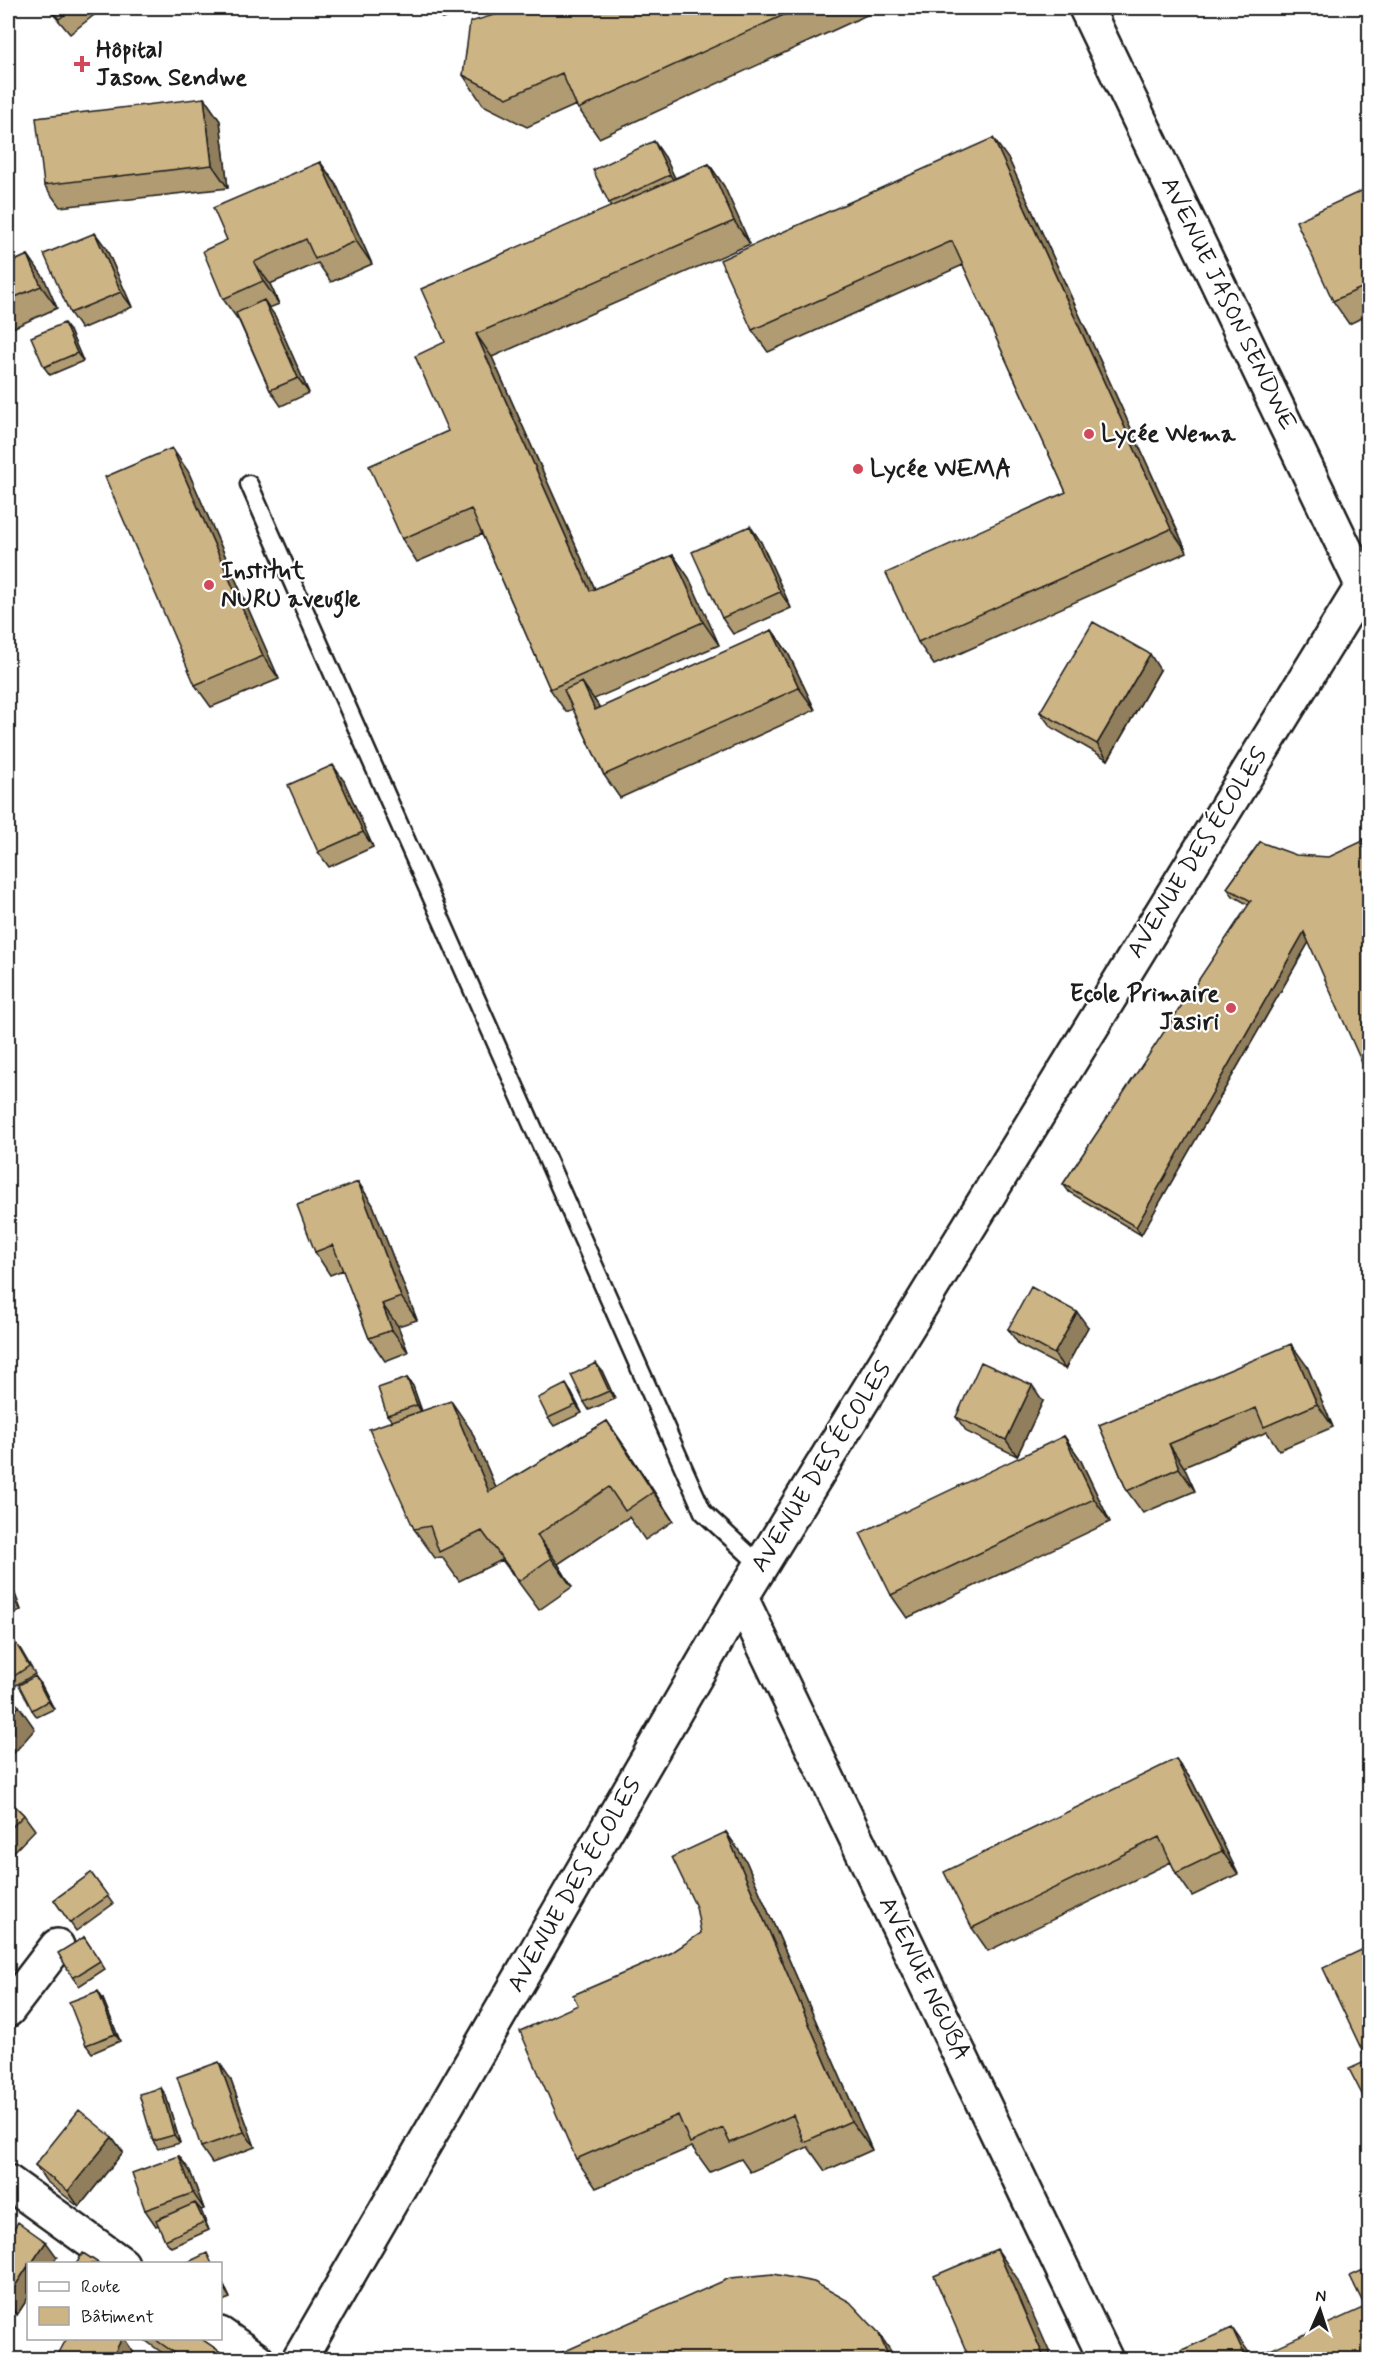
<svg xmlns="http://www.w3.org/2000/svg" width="1377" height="2367" font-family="Mynerve,sans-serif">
<rect width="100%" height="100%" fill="#fff"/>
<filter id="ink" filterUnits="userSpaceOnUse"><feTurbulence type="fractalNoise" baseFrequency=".0167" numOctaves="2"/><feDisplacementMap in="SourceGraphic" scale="12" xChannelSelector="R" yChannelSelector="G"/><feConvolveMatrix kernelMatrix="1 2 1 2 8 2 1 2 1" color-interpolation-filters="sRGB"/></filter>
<g filter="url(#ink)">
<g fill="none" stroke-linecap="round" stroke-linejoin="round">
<!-- service casing -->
<g stroke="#1c1c1c" stroke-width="21">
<path id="service" d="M249,484L703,1512L761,1566"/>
</g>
<!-- minor casing -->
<g stroke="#1c1c1c" stroke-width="38">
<path id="minor" d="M741,1598L1106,2360
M8,2010L57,1946
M8,2182L122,2264
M220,2334L257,2360
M299,2360L741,1598L1363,585"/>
</g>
<!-- secondary casing -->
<g stroke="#1c1c1c" stroke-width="38">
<path id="secondary" d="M1086,8L1370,601"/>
</g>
<!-- service -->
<use href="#service" stroke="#fff" stroke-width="16"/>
<!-- minor -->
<use href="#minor" stroke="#fff" stroke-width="33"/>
<!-- secondary -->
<use href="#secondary" stroke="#fff" stroke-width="33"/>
</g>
<!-- wall -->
<path fill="#b09b72" stroke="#1c1c1c" stroke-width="1.5" d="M48,8H103L70,34Z
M362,8H376L366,12Z
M434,8H471L443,19Z
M518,8H882L599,138L576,105L527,127L483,105L463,75Z
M204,98L220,121L228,188L60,207L44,185Z
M665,157L675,178L709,164L724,186L750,244L492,357L595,589L673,555L689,578L719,645L594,699L600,708L772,630L788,653L815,710L620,798L604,775L573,709L566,712L550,689L482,534L417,562L402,539L448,431L445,342L611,206L609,203Z
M1009,160L1187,552L934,665L918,642L1066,492L963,265L768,352L752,330Z
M320,162L336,184L372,264L331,282L318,263L270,284L279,304L269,308L275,316L309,393L281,406L270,390L239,321L223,299L227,240Z
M1370,187V314L1349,324L1333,301Z
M106,248L132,307L81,329L70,313Z
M28,255L44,278L57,308L8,330V264Z
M70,331L83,361L50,375L44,367Z
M188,471L279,679L211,707L195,685Z
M750,526L761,542L791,608L733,634L722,618Z
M1160,670L1108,760L1051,727L1040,712Z
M344,781L373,847L329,867L318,852Z
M1260,842L1309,942L1141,1235L1069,1192L1063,1184L1249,905L1233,896L1227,888Z
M358,1182L373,1205L417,1320L398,1326L408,1352L385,1361L369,1338L343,1270L330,1275L315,1252Z
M1088,1327L1065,1369L1019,1345L1008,1329Z
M1307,1366L1333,1427L1279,1450L1267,1432L1184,1467L1195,1491L1143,1513L1127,1491L1099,1425Z
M602,1371L615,1399L589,1410L584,1402Z
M407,1378L413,1386L422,1411L471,1430L496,1488L607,1421L627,1450L673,1521L645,1540L629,1517L558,1564L572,1587L539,1610L502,1560L459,1581L442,1557L435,1558L414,1529L392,1421L387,1415Z
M571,1392L582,1413L554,1426L548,1418Z
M1043,1401L1017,1456L967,1432L956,1417Z
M1064,1436L1080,1459L1110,1522L907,1618L891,1595Z
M8,1576L21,1610L8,1615Z
M8,1644L20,1648L35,1674L8,1690Z
M41,1684L54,1709L37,1717L32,1710Z
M1176,1759L1192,1781L1238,1874L1192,1896L1176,1873L1171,1862L988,1951L972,1928Z
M8,1799L24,1815L35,1830L9,1857L8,1855Z
M726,1832L746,1861L872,2150L825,2171L808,2147L750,2172L741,2159L710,2172L692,2147L596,2188L576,2159L578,2005L671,1953L701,1933Z
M91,1873L113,1904L76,1931L54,1900Z
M84,1937L105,1969L79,1986L73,1978Z
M1370,1946V2108L1366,2102Z
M103,1999L120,2041L92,2053L86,2045Z
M230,2078L255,2147L212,2163L201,2147Z
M161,2088L166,2096L180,2143L158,2149L153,2141Z
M112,2137L123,2152L79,2207L46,2181L35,2165Z
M179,2156L190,2171L204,2209L200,2210L209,2230L171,2247L165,2240L159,2225L156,2226L145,2210Z
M8,2238L57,2257L28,2264V2298L17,2315L8,2308Z
M220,2277L230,2298L220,2302Z
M142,2338H200L222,2353L226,2360H172Z"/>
<!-- shaded-wall -->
<path fill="#907e5c" stroke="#1c1c1c" stroke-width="1.5" d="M204,98L220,121L228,188L212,165Z
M993,138L1009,160L1187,552L1171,529Z
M654,141L665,157L681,191L670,175Z
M320,162L336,184L372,264L356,241Z
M709,164L724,186L750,244L734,221Z
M95,233L106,248L132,307L121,292Z
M28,255L44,278L57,308L41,286Z
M254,262L270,284L279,304L263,281Z
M264,300L275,316L309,393L298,378Z
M64,323L70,331L83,361L77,353Z
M476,334L492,357L606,614L590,591Z
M172,448L188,471L279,679L263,656Z
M750,526L761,542L791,608L780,592Z
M673,555L689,578L719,645L703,622Z
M772,630L788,653L815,710L799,688Z
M1150,654L1160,670L1108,760L1097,744Z
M582,682L598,705L611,733L595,710Z
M333,765L344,781L373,847L363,832Z
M1304,932L1310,940L1141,1235L1136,1227Z
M358,1182L373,1205L417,1320L401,1297Z
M382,1304L398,1326L408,1352L392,1330Z
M1077,1312L1088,1327L1065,1369L1054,1354Z
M1291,1344L1307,1366L1333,1427L1317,1404Z
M596,1363L602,1371L615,1399L609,1391Z
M407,1378L413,1386L422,1413L417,1405Z
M566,1384L571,1392L582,1413L576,1405Z
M1032,1385L1043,1401L1017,1456L1006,1440Z
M451,1401L471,1430L510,1521L489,1492Z
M607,1421L627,1450L673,1521L653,1492Z
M1064,1436L1080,1459L1110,1522L1094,1499Z
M1169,1444L1184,1467L1195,1491L1179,1468Z
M537,1535L558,1564L572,1587L551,1558Z
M8,1576L21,1610L15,1602L8,1582Z
M35,1676L41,1684L54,1709L48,1701Z
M19,1706L35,1729L8,1760V1719Z
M1176,1759L1192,1781L1238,1874L1222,1851Z
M726,1832L746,1861L872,2150L851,2121Z
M98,1991L103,1999L120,2041L115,2034Z
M219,2062L230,2078L255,2147L244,2132Z
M161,2088L166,2096L180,2143L174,2135Z
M112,2137L123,2152L79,2207L68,2191Z
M179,2156L190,2171L204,2209L193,2193Z
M195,2203L201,2210L209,2230L204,2222Z
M46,2242L57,2257L52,2264H31Z
M997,2249L1017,2278L1053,2360H1045Z
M28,2266V2298L17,2315L8,2301V2297Z
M220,2277L230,2298L225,2290L220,2281Z
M1232,2328L1248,2351L1252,2360H1247Z
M878,2332L897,2360H890Z
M122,2338H124L134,2353L130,2360H111Z
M222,2353L226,2360H218Z"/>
<!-- building -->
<path fill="#cdb484" stroke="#1c1c1c" stroke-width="1.5" d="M50,8H73L59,19Z
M518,8H799L578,109L562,73L507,98L463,75L470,22Z
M204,98L212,165L44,185L36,118Z
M993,138L1171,529L918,642L886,573L1066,492L952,241L752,330L720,260Z
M654,141L670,175L609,203L593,170Z
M320,162L356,241L315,259L306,239L254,262L263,281L223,299L203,251L227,240L213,208Z
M709,164L734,221L476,334L590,591L673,555L703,622L550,689L471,509L402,539L369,466L448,431L415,356L445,342L421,289Z
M1370,187V284L1333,301L1296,221Z
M95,233L121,292L70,313L44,254Z
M28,255L41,286L8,300V264Z
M264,300L298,378L270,390L236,313Z
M64,323L77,353L44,367L31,337Z
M172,448L263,656L195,685L105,477Z
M750,526L780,592L722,618L692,552Z
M1093,622L1150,654L1097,744L1040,712Z
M772,630L799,688L604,775L564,690L582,682L595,710Z
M333,765L363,832L318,852L288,785Z
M1365,840L1370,851V1081L1304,932L1136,1227L1063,1184L1251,901L1227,888L1260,842L1296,855L1329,857Z
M358,1182L401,1297L382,1304L392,1330L369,1338L333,1245L315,1252L297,1205Z
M1031,1287L1077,1312L1054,1354L1008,1329Z
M1291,1344L1317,1404L1264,1427L1256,1408L1169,1444L1179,1468L1127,1491L1099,1425Z
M981,1362L1032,1385L1006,1440L956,1417Z
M596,1363L609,1391L584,1402L571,1375Z
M407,1378L417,1405L387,1415L378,1388Z
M566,1384L576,1405L548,1418L538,1398Z
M451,1401L489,1492L607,1421L653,1492L625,1511L609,1487L537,1535L551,1558L519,1581L482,1531L439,1552L430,1526L414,1529L369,1429Z
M1064,1436L1094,1499L891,1595L860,1533Z
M8,1582L15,1602L8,1605Z
M14,1640L29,1666L8,1680V1644Z
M35,1676L48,1701L32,1710L19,1685Z
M8,1696L19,1706L8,1719Z
M1176,1759L1222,1851L1176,1873L1159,1837L972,1928L944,1872Z
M8,1799L24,1815L8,1831Z
M726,1832L851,2121L804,2142L793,2115L730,2143L723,2128L690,2143L678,2115L576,2159L520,2031L578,2005L573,1995L671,1953L701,1933L696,1907L672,1857Z
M91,1873L108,1896L70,1923L54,1900Z
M84,1937L100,1961L73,1978L58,1953Z
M1370,1946V2101L1366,2102L1349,2069L1367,2061L1323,1968Z
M98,1991L115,2034L86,2045L69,2002Z
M219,2062L244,2132L201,2147L177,2077Z
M161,2088L174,2135L153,2141L139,2094Z
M79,2110L112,2137L68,2191L35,2165Z
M179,2156L193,2193L145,2210L132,2173Z
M195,2203L204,2222L165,2240L156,2220Z
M18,2222L46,2242L31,2264H28V2266L8,2297V2238Z
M997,2249L1045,2360H970L934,2276Z
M83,2253L100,2264H76Z
M207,2253L212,2264H184Z
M1370,2267V2360H1248L1365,2307L1350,2276Z
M773,2274L814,2282L850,2302L878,2332L890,2360H545L730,2278Z
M220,2281L225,2290L220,2292Z
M1232,2328L1247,2360H1186L1182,2350Z
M67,2338H122L111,2360H55Z
M153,2338H200L222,2353L218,2360H185Z"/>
</g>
<!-- markers -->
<g fill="#d1495b" stroke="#fff" stroke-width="2">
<path d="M79 55h6v6h6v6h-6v6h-6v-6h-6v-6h6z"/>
<circle cx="1089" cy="434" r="6"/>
<circle cx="858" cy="469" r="6"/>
<circle cx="209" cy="585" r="6"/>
<circle cx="1231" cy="1008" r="6"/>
</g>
<g text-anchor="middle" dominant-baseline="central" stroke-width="4.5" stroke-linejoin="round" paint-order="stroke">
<!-- poi labels -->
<g font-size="24" font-weight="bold" fill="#1c1c1c" stroke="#fff" text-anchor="start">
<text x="96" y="50">Hôpital<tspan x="96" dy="28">Jason Sendwe</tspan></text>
<text x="1101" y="434">Lycée Wema</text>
<text x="870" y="469">Lycée WEMA</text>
<text x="221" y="571">Institut<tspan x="221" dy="28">NURU aveugle</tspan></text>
<text x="1219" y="994" text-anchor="end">Ecole Primaire<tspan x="1219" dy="28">Jasiri</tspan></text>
</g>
<!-- street labels -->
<g font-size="24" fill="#1c1c1c" stroke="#fff">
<text transform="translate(1228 304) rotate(64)">AVENUE JASON SENDWE</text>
<text transform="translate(1198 853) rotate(-58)">AVENUE DES ÉCOLES</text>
<text transform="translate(822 1467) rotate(-58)">AVENUE DES ÉCOLES</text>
<text transform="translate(575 1885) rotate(-60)">AVENUE DES ÉCOLES</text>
<text transform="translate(924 1979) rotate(64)">AVENUE NGUBA</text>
</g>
</g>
<!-- margin -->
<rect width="1377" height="2367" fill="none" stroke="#fff" stroke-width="30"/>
<rect x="15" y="15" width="1347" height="2337" fill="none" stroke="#1c1c1c" stroke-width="2" filter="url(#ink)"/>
<!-- legend -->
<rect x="27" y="2262" width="195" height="78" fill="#ffffff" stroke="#a4a4a4" stroke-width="1.5"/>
<rect x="39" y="2282" width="30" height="9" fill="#ffffff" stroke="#a4a4a4" stroke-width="1.5"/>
<text x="81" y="2292" font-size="18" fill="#1c1c1c">Route</text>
<rect x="39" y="2307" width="30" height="18" fill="#cdb484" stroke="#a4a4a4" stroke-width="1.5"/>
<text x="81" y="2322" font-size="18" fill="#1c1c1c">Bâtiment</text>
<!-- north arrow -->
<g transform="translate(1320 2310) rotate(3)" stroke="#ffffff" stroke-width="4.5" paint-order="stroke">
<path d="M0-4.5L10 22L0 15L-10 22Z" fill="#1c1c1c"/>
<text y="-9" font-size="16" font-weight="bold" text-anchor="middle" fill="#1c1c1c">N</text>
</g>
</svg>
